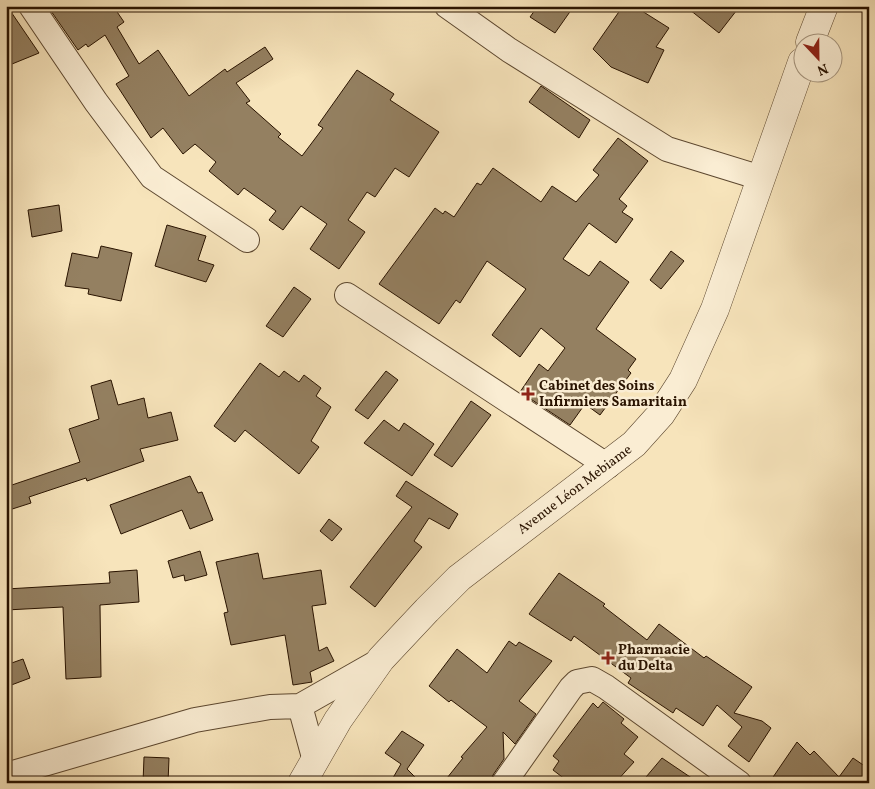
<svg xmlns="http://www.w3.org/2000/svg" width="875" height="789" font-family="Vollkorn,serif">
<rect width="100%" height="100%" fill="#f7e4bb"/>
<filter id="stains"><feTurbulence type="fractalNoise" baseFrequency=".004" numOctaves="4"/><feColorMatrix values="0 0 0 0 .2 0 0 0 0 .09 0 0 0 0 .02 0 0 0 .5 -.17"/></filter>
<radialGradient id="worn" r=".72"><stop offset=".6" stop-color="#630" stop-opacity="0"/><stop offset="1" stop-color="#630" stop-opacity=".3"/></radialGradient>
<!-- building -->
<path fill="#948061" stroke="#291300" d="M7,6L39,53L12,64L6,50Z
M57,6H113L124,22L117,27L139,64L158,50L189,96L225,69L227,72L265,47L273,59L236,83L250,101L246,103L281,134L278,137L302,156L323,128L318,125L357,70L394,94L390,100L439,132L409,177L395,168L375,197L367,192L348,220L365,232L339,269L310,249L327,224L301,206L283,230L269,220L276,211L244,188L238,195L209,171L216,162L195,144L183,154L163,128L151,138L116,84L129,76L105,35L88,47L86,44L78,50L51,11Z
M538,6H574L555,33L530,17Z
M623,6H634L669,28L656,47L664,50L648,83L611,67L593,49Z
M685,6H740L719,33Z
M541,86L590,120L579,138L529,102Z
M618,138L648,161L619,199L627,206L622,212L633,219L616,243L589,223L563,259L589,276L600,261L629,282L596,329L636,359L628,370L631,373L600,415L585,404L570,425L520,392L539,364L548,371L565,348L541,328L520,357L492,335L526,289L487,261L460,303L456,300L439,324L379,284L435,208L443,214L445,211L454,217L477,183L481,185L493,168L541,202L552,186L576,202L599,175L593,170Z
M59,205L62,231L32,237L28,210Z
M167,225L206,236L198,260L214,265L206,282L155,266Z
M101,246L132,253L121,301L88,294L89,289L65,286L72,253L98,258Z
M671,251L684,261L661,289L650,280Z
M294,287L311,299L283,337L266,326Z
M260,363L279,377L284,371L299,382L304,375L321,388L316,396L331,407L311,441L319,447L299,474L245,430L235,442L214,426Z
M386,371L398,380L368,419L355,410Z
M111,380L118,405L144,398L148,418L171,412L178,440L140,449L144,461L87,481L86,478L29,497L31,503L6,511V487L80,462L69,429L99,419L91,386Z
M471,401L491,415L452,467L434,455Z
M384,420L399,431L404,423L434,444L412,476L364,443Z
M190,476L198,493L202,492L213,520L190,529L182,510L121,534L110,505Z
M406,481L458,514L449,529L429,518L414,541L422,547L375,607L350,587L412,507L396,496Z
M329,519L342,529L332,541L320,531Z
M200,551L207,575L185,581L184,575L173,578L168,561Z
M258,553L263,579L321,570L326,604L312,606L319,651L327,647L334,661L310,672L312,682L293,685L285,635L231,645L224,613L228,612L216,562Z
M137,570L139,602L100,605L101,677L66,679L63,607L6,610V589L110,583L109,572Z
M559,573L605,604L603,606L647,640L659,624L704,658L706,656L752,687L734,713L762,721L771,728L749,762L728,746L742,727L717,705L703,726L676,708L673,713L628,683L631,678L574,636L571,641L529,614Z
M509,641L516,646L519,642L552,661L519,701L536,714L515,744L503,732L504,759L493,775L490,783H443L463,758L461,757L487,727L451,700L449,702L429,686L457,649L487,673Z
M23,659L30,678L6,687V665Z
M603,702L624,719L621,723L638,737L624,754L634,762L615,783H570L553,770L559,761L553,756L593,703L598,708Z
M402,731L424,745L407,769L421,783H390L401,764L385,753Z
M797,742L810,755L814,751L839,777L853,758L869,769V783H769Z
M144,757L169,758L168,783H143Z
M662,758L699,783H641Z"/>
<g fill="none" stroke-linecap="round" stroke-linejoin="round">
<!-- minor casing -->
<g stroke="#5c472f" stroke-width="26">
<path id="minor" d="M31,6L96,102L152,177L247,240
M447,6L509,50L667,149L761,178
M347,295L608,466
M300,706L315,761
M6,775L195,720L270,707L300,706L381,660
M504,783L571,688L577,682L592,679L606,687L739,783"/>
</g>
<!-- tertiary casing -->
<g stroke="#5c472f" stroke-width="29">
<path id="tertiary" d="M810,42L824,6
M302,783L338,720L381,659L427,610L459,578L634,444L661,414L683,380L715,309L802,62"/>
</g>
<!-- minor -->
<use href="#minor" stroke="#faedd3" stroke-width="24"/>
<!-- tertiary -->
<use href="#tertiary" stroke="#faedd3" stroke-width="28"/>
</g>
<!-- markers -->
<g fill="#8f2418" stroke="#faedd3" stroke-width="2">
<path d="M525.5 386.5h5v5h5v5h-5v5h-5v-5h-5v-5h5z"/>
<path d="M605.5 650.5h5v5h5v5h-5v5h-5v-5h-5v-5h5z"/>
</g>
<g text-anchor="middle" dominant-baseline="central" stroke-width="5" stroke-linejoin="round" paint-order="stroke">
<!-- poi labels -->
<g font-size="14" font-weight="bold" fill="#291300" stroke="#faedd3" text-anchor="start">
<text x="539" y="386">Cabinet des Soins<tspan x="539" dy="16">Infirmiers Samaritain</tspan></text>
<text x="618" y="650">Pharmacie<tspan x="618" dy="16">du Delta</tspan></text>
</g>
<!-- street labels -->
<g font-size="14" fill="#291300" stroke="#faedd3">
<text transform="translate(575 490) rotate(-37)">Avenue Léon Mebiame</text>
</g>
</g>
<!-- margin -->
<rect width="875" height="789" fill="none" stroke="#f7e4bb" stroke-width="25"/>
<rect x="8" y="8" width="860" height="774" fill="none" stroke="#291300" stroke-width="2.5"/>
<rect x="12" y="12" width="850" height="764" fill="none" stroke="#291300"/>
<!-- north arrow -->
<g transform="translate(818 58) rotate(158)"><circle r="24" fill="#faedd3" stroke="#a6967f"/>
<path d="M0-4L9 19L0 12L-9 19Z" fill="#8f2418"/>
<text y="-8" font-size="14" font-weight="bold" text-anchor="middle" fill="#291300">N</text>
</g>
<rect width="100%" height="100%" filter="url(#stains)"/>
<rect width="100%" height="100%" fill="url(#worn)"/>
</svg>
